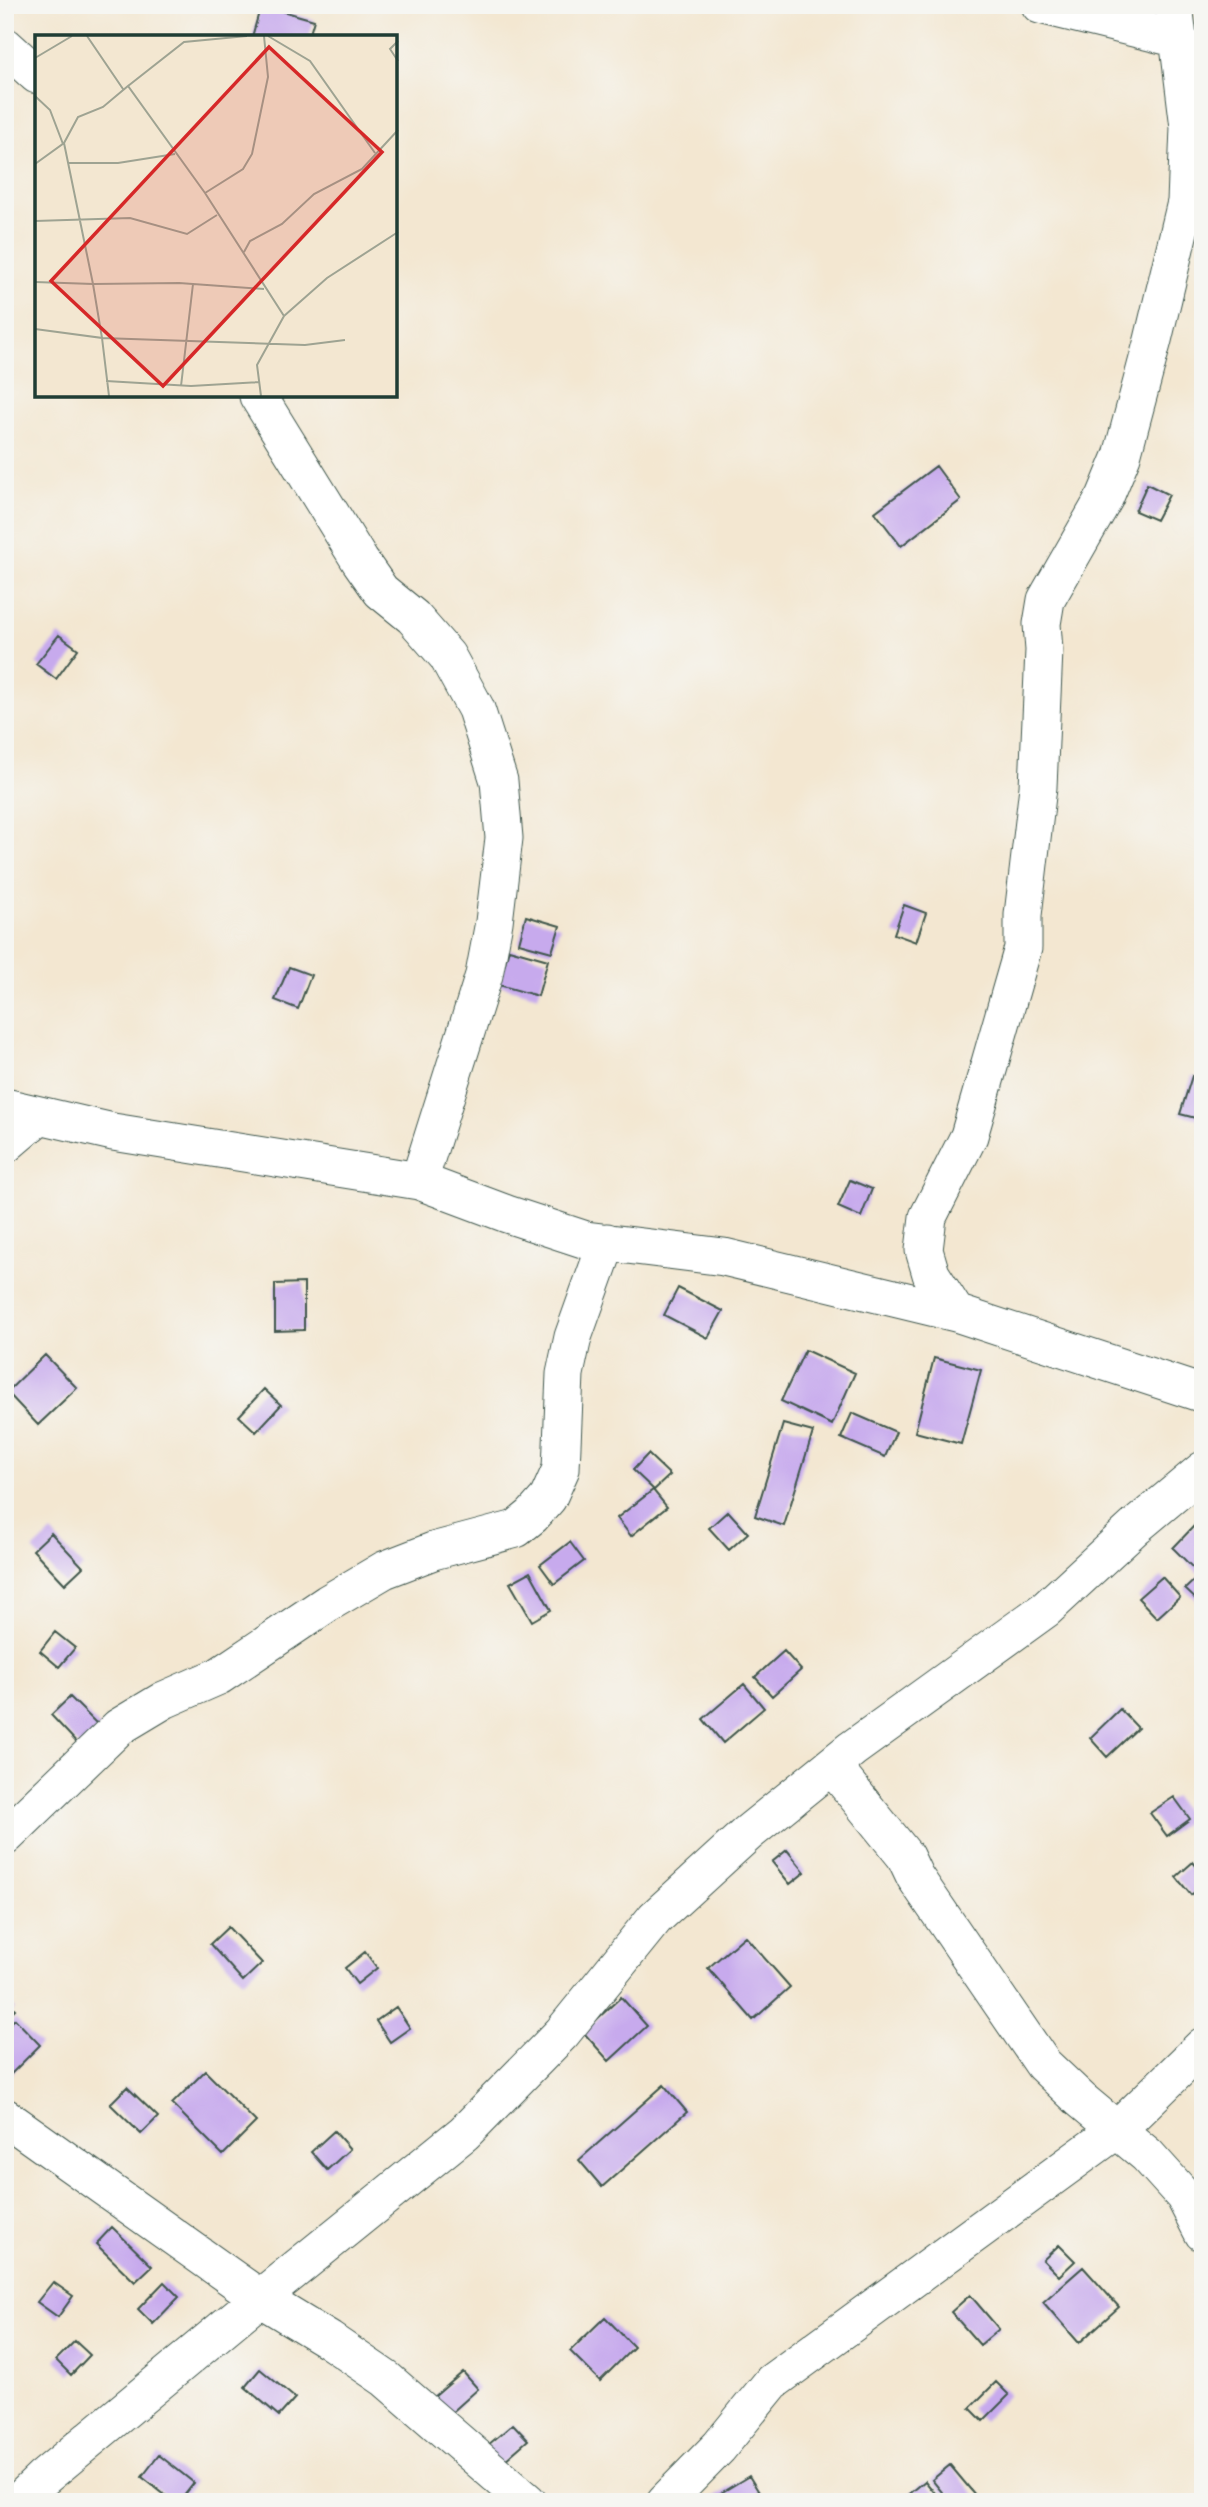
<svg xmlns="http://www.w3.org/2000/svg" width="1208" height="2507" font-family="'Patrick Hand',sans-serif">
<rect width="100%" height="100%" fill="#f6f6f2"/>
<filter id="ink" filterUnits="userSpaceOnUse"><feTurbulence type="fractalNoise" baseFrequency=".0143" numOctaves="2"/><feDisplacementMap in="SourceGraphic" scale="14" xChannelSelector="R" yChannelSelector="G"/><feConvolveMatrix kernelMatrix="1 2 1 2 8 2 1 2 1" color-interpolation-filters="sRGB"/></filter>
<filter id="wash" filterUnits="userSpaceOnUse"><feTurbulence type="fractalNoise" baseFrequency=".00686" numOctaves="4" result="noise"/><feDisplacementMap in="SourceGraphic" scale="28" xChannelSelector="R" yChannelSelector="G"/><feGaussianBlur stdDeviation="1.57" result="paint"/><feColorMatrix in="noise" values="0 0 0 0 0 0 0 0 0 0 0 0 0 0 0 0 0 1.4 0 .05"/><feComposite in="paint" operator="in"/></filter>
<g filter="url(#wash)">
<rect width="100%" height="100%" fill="#f3e7d1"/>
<g id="blocks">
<!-- building -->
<path fill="#c7aaed" d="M261,5L314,20L309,37H252Z
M936,466L961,500L901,546L875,512Z
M1147,484L1169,495L1156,520L1135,511Z
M59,635L78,649L56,679L36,664Z
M904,905L926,913L916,942L894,934Z
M526,916L560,926L552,952L519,943Z
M509,949L548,960L538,996L499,985Z
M289,967L311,975L298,1009L275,1000Z
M1192,1076L1203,1079V1120L1180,1114Z
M850,1180L872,1189L861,1217L838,1207Z
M304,1283V1330L275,1331V1284Z
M678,1288L723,1311L708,1338L664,1315Z
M805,1350L855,1373L832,1425L781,1401Z
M45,1355L77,1388L38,1425L7,1392Z
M934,1358L981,1370L961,1444L915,1432Z
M264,1389L281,1405L256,1432L239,1416Z
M852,1413L896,1432L885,1457L841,1438Z
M783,1424L813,1432L784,1526L755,1516Z
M648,1454L670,1475L654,1490L633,1470Z
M653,1490L667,1507L631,1536L617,1518Z
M728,1511L748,1533L729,1550L709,1528Z
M1194,1526L1203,1535V1569L1198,1573L1173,1548Z
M51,1533L83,1567L65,1584L33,1550Z
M570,1542L584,1561L554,1584L540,1565Z
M530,1572L551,1610L532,1621L510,1583Z
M1203,1572V1606L1185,1589Z
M1162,1577L1180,1597L1157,1618L1138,1598Z
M55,1632L75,1648L59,1667L40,1651Z
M784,1651L801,1670L772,1696L755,1677Z
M744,1684L764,1708L723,1743L703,1719Z
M70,1697L101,1728L81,1747L51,1715Z
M1120,1709L1138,1728L1107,1757L1090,1738Z
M1174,1797L1190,1819L1167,1836L1150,1813Z
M787,1850L805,1872L790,1884L772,1862Z
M1193,1862L1203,1874V1885L1191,1895L1176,1877Z
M228,1927L262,1963L243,1981L210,1944Z
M745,1936L790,1987L753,2020L708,1968Z
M365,1952L377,1968L357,1984L345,1968Z
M621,1997L647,2026L609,2061L583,2032Z
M5,2000L15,2009L5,2019Z
M396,2007L410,2028L390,2042L376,2021Z
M15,2019L40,2045L5,2080V2028Z
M205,2071L256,2122L223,2155L172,2104Z
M664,2085L687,2112L602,2187L579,2160Z
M127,2087L158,2117L141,2134L110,2104Z
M334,2131L350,2149L327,2170L311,2152Z
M112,2227L152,2266L135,2282L96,2244Z
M1059,2245L1075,2261L1059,2276L1043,2260Z
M1083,2267L1119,2307L1079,2343L1043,2302Z
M53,2282L73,2296L58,2317L37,2302Z
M164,2282L179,2297L153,2324L138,2309Z
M970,2295L999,2329L980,2345L951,2312Z
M605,2317L634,2347L600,2381L570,2351Z
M75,2341L90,2355L71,2375L56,2360Z
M260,2369L295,2398L279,2416L245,2387Z
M463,2372L478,2389L449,2415L434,2397Z
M996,2382L1009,2395L983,2421L970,2408Z
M513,2424L528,2440L497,2467L482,2450Z
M159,2455L194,2483L179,2502H174L142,2477Z
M950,2465L981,2502H950L932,2480Z
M749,2476L765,2502H706Z
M925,2481L940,2499L936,2502H900Z"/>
</g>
</g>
<g filter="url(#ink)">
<use href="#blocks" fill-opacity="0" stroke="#3f564c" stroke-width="2"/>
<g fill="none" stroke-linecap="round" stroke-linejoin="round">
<!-- minor casing -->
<g stroke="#3f564c" stroke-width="39">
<path id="minor" d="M1040,5L1179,39
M5,46L37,75
M258,396L360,561L381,591L413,617L447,656L476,709L499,781L504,838L494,922L484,975L419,1181
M5,1107L113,1132L419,1181L507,1214L586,1240L724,1257L956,1313L1203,1394
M5,1145L39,1116
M956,1313L931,1274L924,1250L928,1217L969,1136L1023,948V915L1038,787L1044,650L1042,624L1046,600L1105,497L1122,456L1153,340L1186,202L1189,127L1174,5
M832,1766L905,1856L915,1877L1043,2064L1081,2100L1147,2155L1184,2196L1203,2233
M5,1837L119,1727L164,1700L219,1676L328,1603L384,1570L433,1551L516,1529L532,1516L548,1498L561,1469L565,1374L573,1337L607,1242
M5,2117L260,2298L464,2133L562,2033L655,1918L748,1833L852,1749L1046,1609L1136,1526L1203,1470
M18,2502L42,2479L260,2298L329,2340L386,2379L528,2502
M665,2502L719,2447L772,2382L1118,2129L1203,2046"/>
</g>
<!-- minor -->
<use href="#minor" stroke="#fff" stroke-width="37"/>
</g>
</g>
<!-- overview -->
<g transform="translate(35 35)">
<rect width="362" height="362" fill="#f3e7d1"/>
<path fill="none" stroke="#9ea392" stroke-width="2" d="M52,1L88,54M233,1L275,26L340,118M363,6L355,14L363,26M0,23L37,1M93,51L149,7L212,1M0,61L15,75L28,109M29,108L58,249L144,248L229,254M34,128H83L140,119M0,129L29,108L43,82L68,72L93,51L170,158L249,281L222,330L226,361M170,158L208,134L217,119L233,42L229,1M0,186L95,183L152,199L182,180M209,217L215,206L247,189L279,159L327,134L363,95M0,247L58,249L67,303L270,310L310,305M249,281L292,243L363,197M0,294L67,303L74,361M71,346L156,351L224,347M146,351L158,249"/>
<path fill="#d62828" fill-opacity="0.15" stroke="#d62828" stroke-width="3.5" d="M234,12L347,117L128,351L16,246Z"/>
<rect width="362" height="362" fill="none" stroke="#1f3d34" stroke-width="3.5"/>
</g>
<!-- margin -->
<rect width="1208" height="2507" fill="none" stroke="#f6f6f2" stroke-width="28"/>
</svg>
